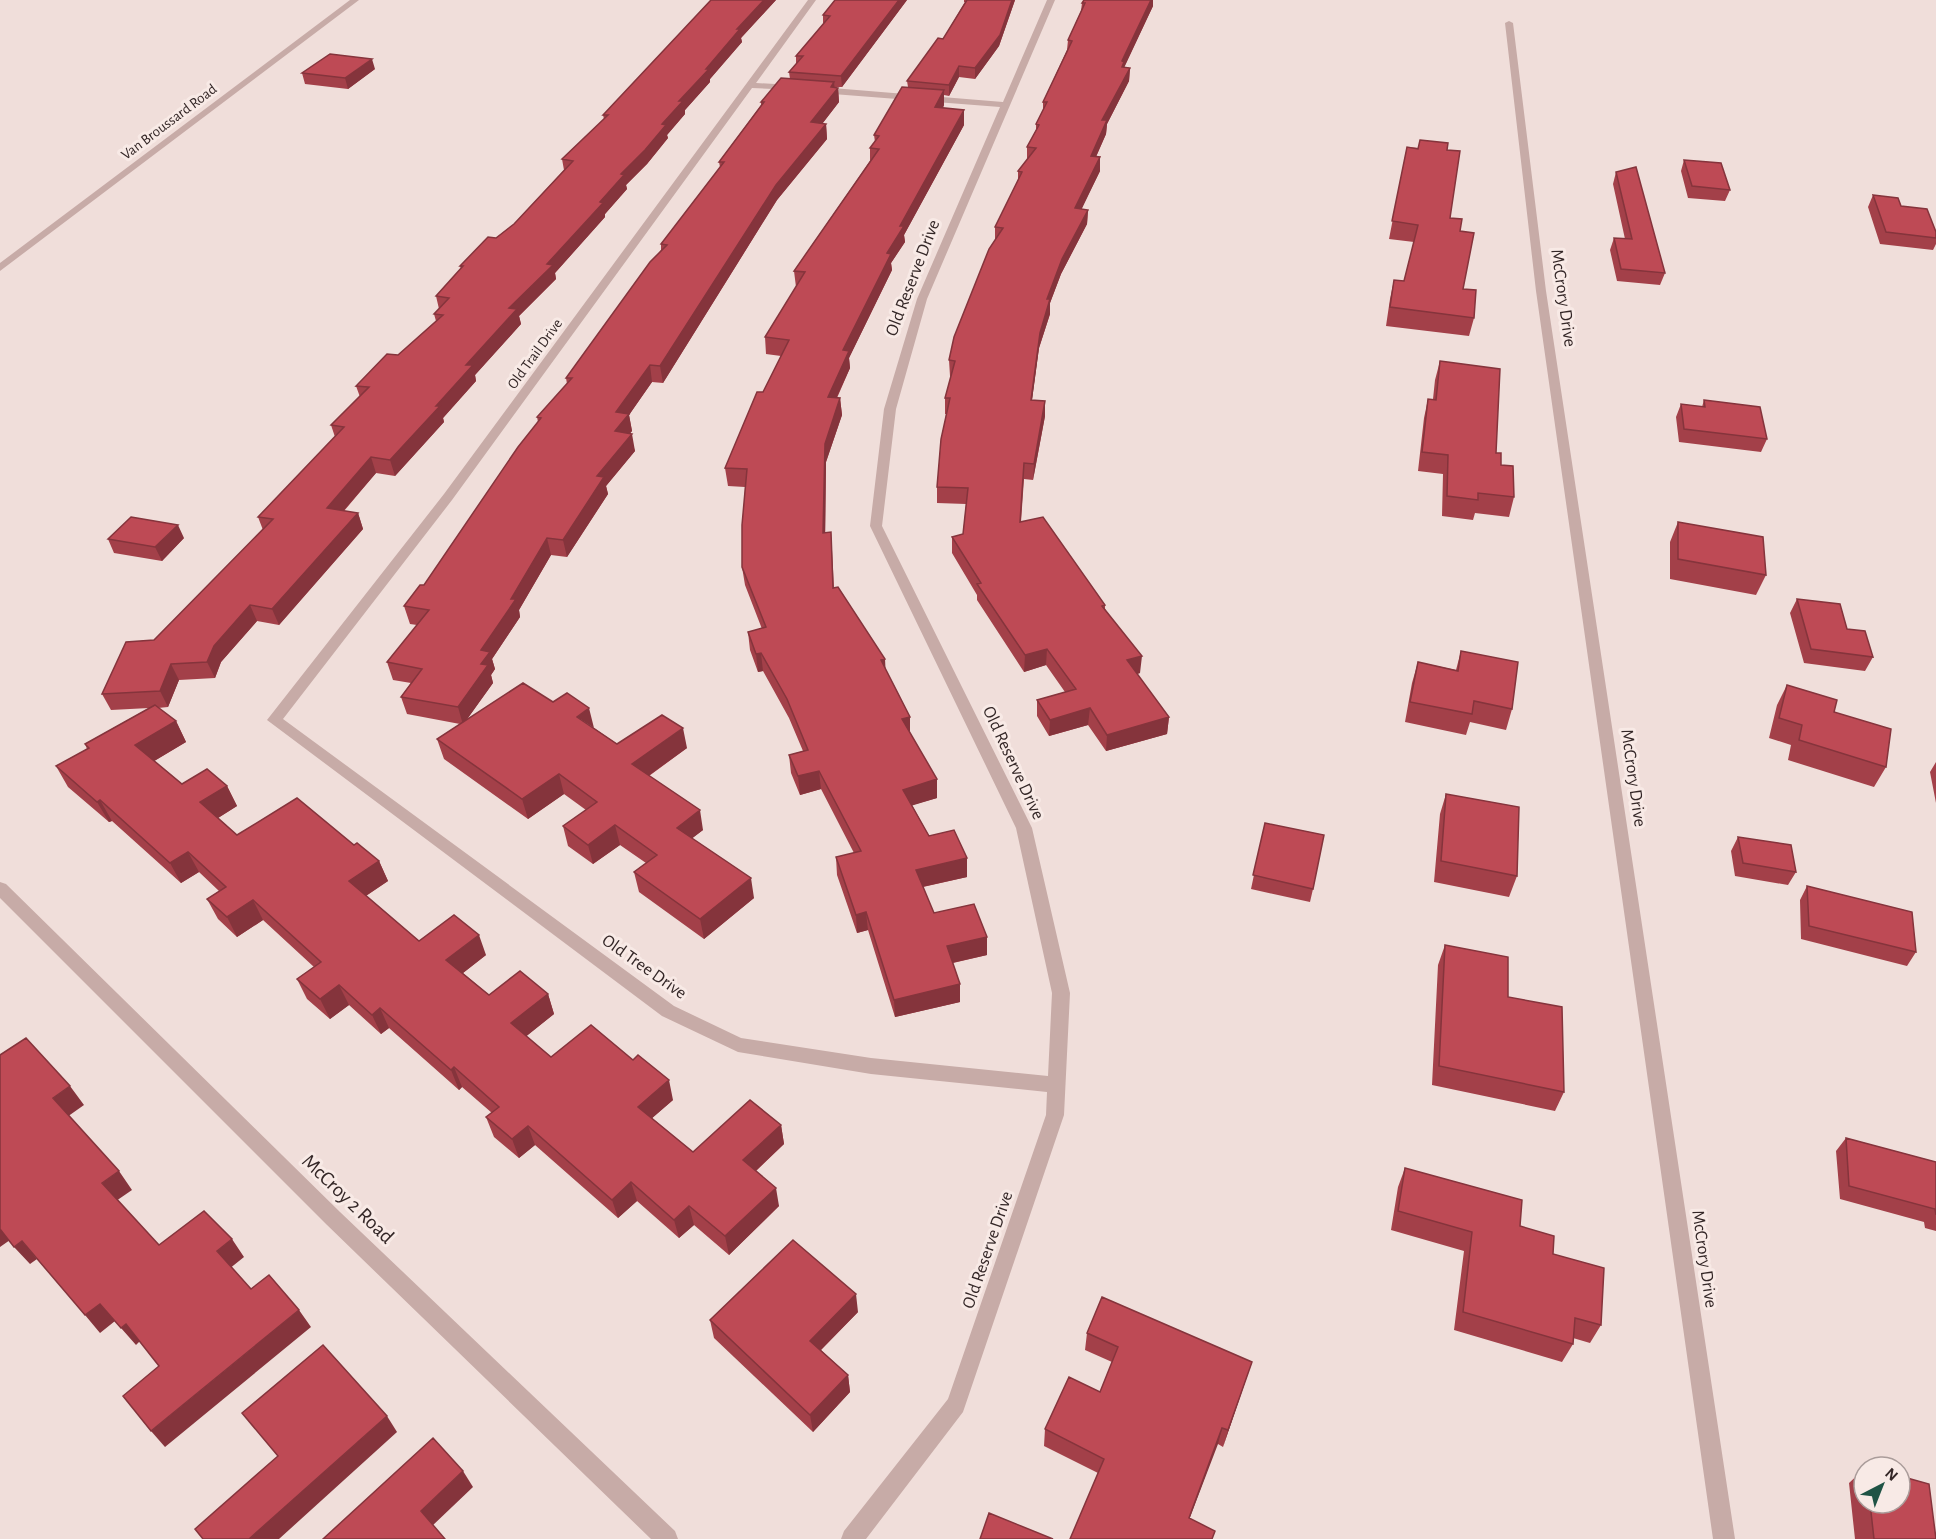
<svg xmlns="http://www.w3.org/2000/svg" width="1936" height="1539" font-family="'Alegreya Sans',sans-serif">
<rect width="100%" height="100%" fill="#f0deda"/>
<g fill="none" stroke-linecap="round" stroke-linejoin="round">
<!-- minor -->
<path fill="#c7aba7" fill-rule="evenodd" d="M350,0H359L0,271V263Z
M808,0H816L756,83L793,85L796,86V90L752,88L452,500L283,719L674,1006L741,1038L871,1058L1048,1076L1052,993L1016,828L870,526L884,409L917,299L1000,107L820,93L816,90L820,87L1003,102L1047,0H1055L927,299L896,409L882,526L1032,828L1070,993L1064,1115L963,1412L866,1539H841L844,1531L948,1399L1046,1115L1047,1092L871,1074L738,1052L662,1016L267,720L444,494Z
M1509,21L1513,23L1546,291L1735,1539H1713L1536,291L1505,23Z
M0,882L6,884L340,1212L675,1531L678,1539H651L326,1224L0,898Z"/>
</g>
<!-- wall -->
<path fill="#a34049" d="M711,0H776L741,38L742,42L710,79V82L685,110V114L667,135L668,138L647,164L626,185L627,189L605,214V217L555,273L556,279L519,316L521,324L475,375L476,381L443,418L444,422L395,476L376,473L344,511L358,513L363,529L279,625L257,621L221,662L215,678L179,680L168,707L158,708L176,721L186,742L154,761L182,784L227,786L237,806L218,818L237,835L354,845L379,861L388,881L366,896L419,941L486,955L463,973L489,995L548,994L554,1014L526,1036L551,1057L673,1100L652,1118L693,1152L781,1125L784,1144L756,1171L779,1206L729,1255L694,1225L679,1238L637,1201L618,1218L535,1145L519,1158L494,1137L486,1117L492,1113L462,1087L459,1090L389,1028L381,1034L349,1005L330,1019L307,999L297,979L314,967L263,920L237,937L218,919L207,899L219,891L199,872L181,883L112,821L109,822L68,787L56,766L87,749L85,744L149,708L111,710L102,694L263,530L258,517L335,437L331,425L360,397L356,386L398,355L436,321L434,314L439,309L436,296L461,269L460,266L514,224L564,170L562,159L604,119L603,115Z
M907,0L842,87H835L838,88L839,102L822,124H826L827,139L777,200L663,383L652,382L629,415L632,431L629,434L635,451L606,486L608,494L567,557L551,555L519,610L520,617L492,659L495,669L491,675L493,683L467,719L594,728L617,744L687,748L649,776L703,830L692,838L754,898L704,939L639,892L634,872L646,863L620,845L593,864L568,846L563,826L586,810L564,794L528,819L444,759L437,739L460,724L407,714L401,697L411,683L393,680L387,662L417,625L410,624L404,606L424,585L538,422L537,417L567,384L566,378L661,250V244L720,167L719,162L761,105V102L790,79L789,72L796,64V56L823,24V15Z
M964,0H1015L999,46L975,79L959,77L949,96L944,95V105L943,108L964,125L904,235L905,242L891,263L892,270L849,358L850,368L837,398H840L842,415L826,462L825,533L832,550L834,588L886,670L910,717V734L937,798L912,805L929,836L967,877L923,887L934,913L987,937V955L953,963L960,1002L895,1017L868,930L857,933L837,875L836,857L854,853L821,789L800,795L791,773L789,755L803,751L789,718L763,671L758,672L750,650L748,632L762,629L745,585L742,567L745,487L728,486L725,468L781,356L766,354L765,337L796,287L794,271L870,161V148L875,142L874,135L908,87L907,81L943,39L965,2H964Z
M1082,3L1153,6L1124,67L1130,68L1129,81L1107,124L1106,134L1096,157H1100V171L1081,209L1088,210L1087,224L1061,274L1050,303V314L1039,348L1032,400L1045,401V416L1033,480L1024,479L1021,522L1105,605V609L1140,673L1137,674L1169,717L1167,734L1106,751L1088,725L1049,736L1037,716V700L1065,692L1046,665L1024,672L977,600V595L952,553V537L963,534L966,504L937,503V487L946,414H945V398L951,376H950L949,360L995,240V227L1018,182V171L1027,160V147L1036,130V124L1043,110V102L1067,50L1068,40L1081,11Z
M375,69L348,89L305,84L302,73Z
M1407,147L1447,150L1450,218L1460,231L1463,289L1474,318L1469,336L1386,326L1390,299L1394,280L1404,281L1414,242L1389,239Z
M1684,160L1730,190L1725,201L1688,198L1681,171Z
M1616,172L1665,273L1660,285L1617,281L1610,250L1614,238L1625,239L1613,184Z
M1873,195L1901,206L1936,232V244L1933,250L1880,244L1868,207Z
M1440,361L1496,453L1514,497L1509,517L1475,513L1473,520L1442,516L1443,474L1418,471L1424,418L1428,399H1433L1435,380Z
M1704,400L1767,439L1761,452L1679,442L1676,417L1681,404L1702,407Z
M1678,522L1766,575L1756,595L1670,579V542Z
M184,538L162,561L114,553L108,539Z
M1797,599L1847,629L1873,657L1865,671L1804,663L1790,613Z
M1461,651L1512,709L1506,730L1470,722L1466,735L1405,722L1412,683L1418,662L1456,670Z
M1787,685L1834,712L1886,767L1874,787L1788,760L1791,745L1769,738L1777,705Z
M1936,762V803L1930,772Z
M1446,794L1517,876L1509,897L1434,882L1440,814Z
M1265,823L1313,889L1310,902L1251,889Z
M1738,837L1796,872L1788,885L1735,876L1731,851Z
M1807,886L1916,952L1907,966L1801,939L1800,900Z
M1445,945L1508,997L1564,1092L1555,1111L1432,1085L1438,965Z
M1846,1138L1936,1162V1231L1925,1228L1924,1222L1840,1199L1836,1151Z
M1405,1168L1520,1226L1553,1254L1601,1325L1590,1343L1573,1338V1344L1562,1362L1454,1330L1464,1251L1391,1230L1398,1187Z
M858,1312L821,1350L848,1375L850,1392L813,1432L714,1338L710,1320Z
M1087,1333L1252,1362L1223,1447L1218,1444L1098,1473L1044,1446L1045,1429L1100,1392L1112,1362L1085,1350Z
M1864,1469V1503H1900L1936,1539H1855L1849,1483Z"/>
<!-- shaded-wall -->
<path fill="#85343c" d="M764,0H776L741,38L742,42L710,79V82L685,110V114L667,135L668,138L647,164L626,185L627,189L605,214V217L555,273L556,279L519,316L521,324L475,375L476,381L443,418L444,422L395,476L390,460L436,406L509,308L662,124L679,101L706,69L737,29Z
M899,0H907L842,87L841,76Z
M1012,0H1015L999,46L975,79V68Z
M1151,0H1153V6L1124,68V75L1122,61Z
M372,59L375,69L348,89L345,78Z
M959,66V77L949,96V85Z
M1130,68L1129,81L1107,124L1106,134L1090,170L1091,156L1102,120Z
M834,82L835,92L838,88L839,102L812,137L811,122Z
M944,90V105L935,122V107Z
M964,110V125L904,235L905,242L891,263L892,270L849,358L850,368L829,414L828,397L843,350L887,253L900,226Z
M826,124L827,139L777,200L663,383L660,366L776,185Z
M1100,157V171L1075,223V208Z
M1088,210L1087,224L1061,274L1050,303V314L1039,348L1030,415L1031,400L1040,333L1047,299L1062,259Z
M650,365L652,382L629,415L632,431L618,448L615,431L616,412Z
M840,398L842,415L826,462L825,551L823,533L825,444Z
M1045,401V416L1033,480L1034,464Z
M632,434L635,451L606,486L608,494L567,557L563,540L597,476Z
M371,457L376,473L332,524L327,508Z
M358,513L363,529L279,625L272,609Z
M178,525L184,538L162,561L155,547Z
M547,538L551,555L519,610L520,617L492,659L495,669L491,675L493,683L463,725L458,707L481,664V650Z
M250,605L257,621L221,662L215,678L207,662L214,646Z
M1047,649L1046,665L1024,672L1025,655Z
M761,653L763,671L758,672L756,654Z
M1142,656L1140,673L1126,677L1127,660Z
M885,659L886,678L881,660Z
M171,664L179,680L168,707L160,691Z
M589,708L594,728L577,717Z
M1090,708L1088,725L1049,736L1050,720Z
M910,717V736L902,719Z
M1169,717L1167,734L1106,751L1107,735Z
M176,721L186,742L146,766L135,745Z
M683,728L687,748L637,784L632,764Z
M819,771L821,789L800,795L798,776Z
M559,774L564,794L528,819L522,799Z
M937,779V798L904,808L903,790Z
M227,786L237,806L210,823L200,802Z
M100,800L112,821L109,822L97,802Z
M700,810L703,830L681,847L677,828Z
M615,825L620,845L593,864L588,845Z
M188,852L199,872L181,883L170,863Z
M967,858V877L917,888L916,870Z
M379,861L388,881L358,901L349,881Z
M751,878L754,898L704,939L700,919Z
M253,900L263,920L237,937L227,917Z
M866,912L868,930L857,933L856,915Z
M479,935L486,955L454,980L446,960Z
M987,937V955L947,964V946Z
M960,984V1002L895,1017L894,1000Z
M339,985L349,1005L330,1019L320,999Z
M548,994L554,1014L518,1043L511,1023Z
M380,1008L389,1028L381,1034L372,1015Z
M454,1067L462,1087L459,1090L451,1070Z
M669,1080L673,1100L643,1126L638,1107Z
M70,1086L84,1105L67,1117L53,1098Z
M781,1125L784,1144L747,1179L743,1160Z
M528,1126L535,1145L519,1158L512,1139Z
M119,1171L132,1190L116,1201L102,1183Z
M631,1182L637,1201L618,1218L612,1200Z
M776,1188L779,1206L729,1255L725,1236Z
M689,1206L694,1225L679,1238L674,1220Z
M0,1228L10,1240L0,1247Z
M232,1239L244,1257L229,1269L217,1251Z
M22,1241L37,1259L30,1264L14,1247Z
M856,1294L858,1312L813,1358L810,1341Z
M100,1304L115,1321L100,1333L85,1315Z
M299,1310L311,1327L165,1447L151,1431Z
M126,1324L140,1341L136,1345L121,1328Z
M1252,1362L1246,1379L1223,1447L1228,1430Z
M848,1375L850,1392L813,1432L810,1415Z
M387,1416L397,1432L279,1539H249Z
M1222,1428L1218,1444L1184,1533L1189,1518Z
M463,1471L473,1487L431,1527L421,1511Z"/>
<!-- building -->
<path fill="#be4a55" stroke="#85343c" stroke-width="1.5" d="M711,0H764L737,29H740L706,69H709L679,101H683L662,124L666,125L645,150L621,174L624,175L600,202L603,203L547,264L553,265L509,308L517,309L466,365H473L436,406H440L390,460L371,457L327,508L358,513L272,609L250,605L214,646L207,662L171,664L160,691L102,694L126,642L154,640L273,519L258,517L344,427L331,425L369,387L356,386L387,354L398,355L443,315L434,314L449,298L436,296L463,266H460L488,237L496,238L514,224L573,161L562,159L608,115H603Z
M835,0H899L841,76L789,72L803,56H796L830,16L823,15Z
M967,0H1012L1000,35L975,68L959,66L949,85L907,81L938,38L943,39Z
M1084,0H1151L1122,61L1124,62L1122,67L1130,68L1102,120H1107L1091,156L1100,157L1075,208L1088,210L1062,259L1047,299H1050L1040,333L1031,400L1045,401L1034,464L1024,463L1020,522L1043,517L1105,605L1102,606L1142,656L1127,660L1169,717L1107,735L1090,708L1050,720L1037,700L1076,689L1047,649L1025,655L977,584L981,583L952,537L963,534L968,488L937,487L941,439L950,398H945L955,361L949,360L954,337L989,249L1003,228L995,227L1022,172L1018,171L1036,148L1027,147L1039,125L1036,124L1047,102H1043L1072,41L1068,40L1085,3H1082Z
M330,54L372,59L345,78L302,73Z
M781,78L834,82L831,87L838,88L811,122L826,124L776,185L660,366L650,365L616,412L629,414L615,431L632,434L597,476L604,477L563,540L547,538L511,599H516L481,650L490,652L481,664L488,665L458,707L401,697L422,669L387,662L429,610L404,606L420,585H424L518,447L541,418L537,417L572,378H566L650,262L667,245L661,244L724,162H719L764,102H761Z
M902,87L944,90L935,107L964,110L900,226H904L887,253L891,254L843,350L849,351L828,397L840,398L825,444L823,533L831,532L833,588L838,587L885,659L881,660L910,717L902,719L937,779L903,790L929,836L954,830L967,858L916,870L934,913L974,904L987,937L947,946L960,984L894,1000L866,912L856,915L836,857L861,851L819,771L798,776L789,755L808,750L787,699L761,653L756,654L748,632L766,627L742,567V525L747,469L725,468L757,392H763L789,340L765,337L805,272L794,271L879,149L870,148L879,136L874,135Z
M1420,140L1448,143L1447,150L1460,151L1450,218L1462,219L1460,231L1474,233L1463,289L1476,290L1474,318L1390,307L1394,280L1404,281L1418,225L1392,221L1407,147L1418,149Z
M1684,160L1721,163L1730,190L1692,186Z
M1636,167L1665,273L1621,269L1614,238L1632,239L1616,172Z
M1873,195L1898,198L1901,206L1927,209L1936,232V238L1886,232Z
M1440,361L1500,369L1496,453H1501V465L1513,466L1514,497L1478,493V500L1447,496L1448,455L1422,452L1428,399L1436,400Z
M1704,400L1760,407L1767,439L1684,429L1681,404L1705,407Z
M131,517L178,525L155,547L108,539Z
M1678,522L1763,537L1766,575L1678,559Z
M1797,599L1840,604L1847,629L1865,631L1873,657L1811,649Z
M1461,651L1518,662L1512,709L1474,701L1472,714L1410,702L1418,662L1458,671Z
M523,683L553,702L567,693L589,708L577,717L617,744L662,715L683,728L632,764L700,810L677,828L751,878L700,919L634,872L657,855L615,825L588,845L563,826L597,802L559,774L522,799L437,739Z
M1787,685L1837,700L1834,712L1891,729L1886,767L1799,740L1802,725L1779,718Z
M155,705L176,721L135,745L182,784L207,769L227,786L200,802L237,835L297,798L354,845L357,843L379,861L349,881L419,941L454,915L479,935L446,960L489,995L520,971L548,994L511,1023L551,1057L591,1025L633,1060L638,1055L669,1080L638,1107L693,1152L750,1100L781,1125L743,1160L776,1188L725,1236L689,1206L674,1220L631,1182L612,1200L528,1126L512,1139L486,1117L499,1107L454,1067L451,1070L380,1008L372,1015L339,985L320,999L297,979L321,962L253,900L227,917L207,899L226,887L188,852L170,863L100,800L97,802L56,766L89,748L85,744Z
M1446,794L1519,807L1517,876L1441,861Z
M1265,823L1324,835L1313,889L1253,875Z
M1738,837L1791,845L1796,872L1743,863Z
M1807,886L1912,912L1916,952L1809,926Z
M1445,945L1508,957V997L1562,1007L1564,1092L1439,1066Z
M26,1038L70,1086L53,1098L119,1171L102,1183L159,1245L204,1211L232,1239L217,1251L251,1289L269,1275L299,1310L151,1431L123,1396L159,1366L126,1324L121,1328L100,1304L85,1315L22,1241L14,1247L0,1229V1055Z
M1846,1138L1936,1162V1215L1935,1209L1849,1186Z
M1405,1168L1522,1200L1520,1226L1554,1236L1553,1254L1604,1268L1601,1325L1575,1318L1573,1344L1463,1312L1472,1232L1398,1211Z
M793,1240L856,1294L810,1341L848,1375L810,1415L710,1320Z
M1102,1297L1252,1362L1228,1430L1222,1428L1189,1518L1215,1531L1212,1539H1070L1104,1459L1045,1429L1069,1377L1100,1392L1118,1347L1087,1333Z
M323,1345L387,1416L249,1539H203L195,1529L278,1456L242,1413Z
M433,1438L463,1471L421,1511L445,1539H323Z
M1900,1476L1929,1484L1936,1539H1874L1870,1503H1900Z
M989,1513L1053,1539H980Z"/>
<g text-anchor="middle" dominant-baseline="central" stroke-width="6" stroke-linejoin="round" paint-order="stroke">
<!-- far-street labels -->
<g font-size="15" fill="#342727" stroke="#f8eae6">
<text transform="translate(169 122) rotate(-37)">Van Broussard Road</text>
<text transform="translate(535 354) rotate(-54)">Old Trail Drive</text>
</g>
<!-- street labels -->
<g font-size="18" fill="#342727" stroke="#f8eae6">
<text transform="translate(913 278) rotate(-69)">Old Reserve Drive</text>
<text transform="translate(1563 298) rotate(82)">McCrory Drive</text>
<text transform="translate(1013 763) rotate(65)">Old Reserve Drive</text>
<text transform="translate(1633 778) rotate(82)">McCrory Drive</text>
<text transform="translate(644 967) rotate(35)">Old Tree Drive</text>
<text transform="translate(988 1250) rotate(-71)">Old Reserve Drive</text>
<text transform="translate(1704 1259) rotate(82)">McCrory Drive</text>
</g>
<!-- near-street labels -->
<g font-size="21" fill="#342727" stroke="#f8eae6">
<text transform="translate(348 1199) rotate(44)">McCroy 2 Road</text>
</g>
</g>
<!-- north arrow -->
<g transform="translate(1882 1485) rotate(42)"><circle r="28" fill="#f8eae6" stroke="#aa9c9a" stroke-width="1.5"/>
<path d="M0-4.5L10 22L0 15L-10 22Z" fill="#1f5345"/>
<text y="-9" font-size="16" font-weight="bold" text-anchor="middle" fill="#342727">N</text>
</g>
</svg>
